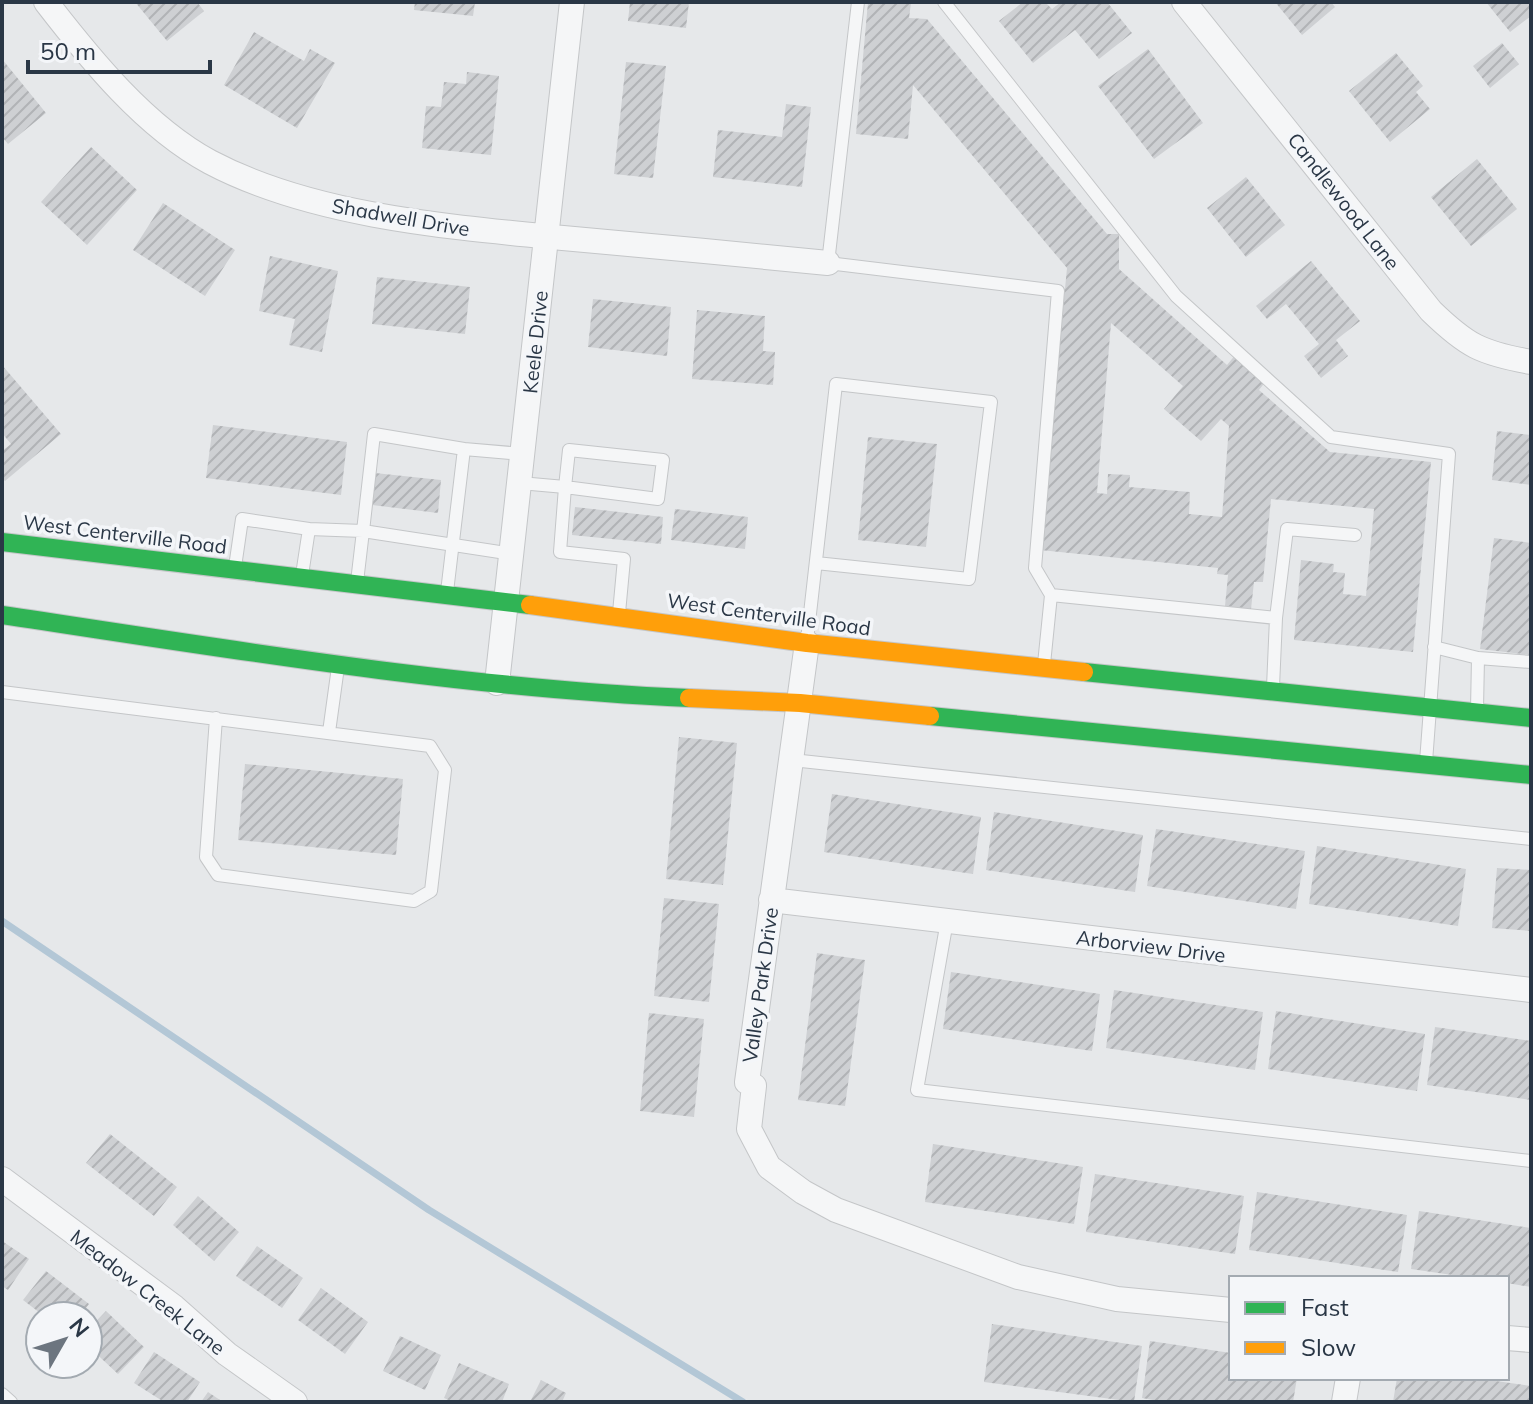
<svg xmlns="http://www.w3.org/2000/svg" width="1533" height="1404" font-family="Mulish,sans-serif">
<defs>
<pattern id="building-hatch" width="6" height="6" patternUnits="userSpaceOnUse" patternTransform="scale(2)"><rect width="6" height="6" fill="#ced0d3"/><path d="M-1 1l2-2M0 6l6-6M5 7l2-2" fill="none" stroke="#b1b3b6"/></pattern>
</defs>
<rect width="100%" height="100%" fill="#e6e8ea"/>
<g fill="none" stroke-linecap="round" stroke-linejoin="round">
<!-- stream -->
<path stroke="#b3c7d6" stroke-width="7" d="M2,921L429,1210L743,1402"/>
</g>
<!-- building -->
<path fill="url(#building-hatch)" fill-rule="evenodd" d="M135,2H197L204,11L167,41Z
M415,2H475L473,16L414,10Z
M630,2H689L686,28L628,21Z
M868,2L911,3L909,18L927,19L1107,234H1119V269L1227,365L1236,354L1266,381L1259,390L1330,452L1431,462L1413,652L1294,640L1301,560L1334,564L1333,572L1345,573L1343,594L1366,596L1374,509L1271,499L1263,582H1254L1251,609L1225,606L1228,575L1217,574L1218,568L1040,550L1067,268L913,85L908,139L856,134ZM1111,323L1183,386L1164,409L1201,441L1221,419L1229,426L1222,517L1189,514L1190,492L1129,487L1130,475L1108,474L1107,494L1097,493Z
M1023,2H1045L1052,9L1061,2H1107L1132,33L1099,59L1075,30L1033,63L999,21Z
M1275,2H1331L1335,7L1302,35Z
M1486,2H1531V16L1510,32Z
M254,32L304,61L310,49L335,63L297,128L224,85Z
M1502,43L1519,64L1490,88L1473,66Z
M1148,49L1203,123L1154,159L1098,86Z
M1396,53L1423,86L1416,92L1430,109L1390,142L1349,91Z
M2,59L46,113L8,144L2,137Z
M626,62L666,66L653,178L614,174Z
M467,72L499,76L491,155L422,148L426,106L441,107L444,82L466,84Z
M786,104L811,107L802,187L713,177L718,130L782,137Z
M91,147L137,190L87,245L41,202Z
M1477,159L1517,209L1471,246L1431,197Z
M1246,177L1285,225L1246,257L1207,208Z
M163,203L235,250L205,296L133,250Z
M270,256L338,271L322,352L289,345L295,319L259,311Z
M1311,261L1360,321L1336,340L1348,356L1321,378L1304,356L1319,344L1286,304L1267,319L1256,306Z
M377,277L470,287L465,334L372,324Z
M593,299L671,307L667,356L588,347Z
M697,310L765,316L763,351L775,352L773,385L692,379Z
M2,365L61,434L5,481L2,478V451L11,444L2,433Z
M213,425L347,442L341,495L206,478Z
M1497,431L1531,435V485L1492,480Z
M868,437L937,444L926,547L858,540Z
M375,473L441,480L438,513L372,505Z
M575,507L663,517L661,544L572,535Z
M675,509L748,517L745,549L671,540Z
M1494,538L1531,543V655L1480,649Z
M679,737L737,743L723,885L666,879Z
M245,764L403,779L396,855L238,840Z
M832,794L981,817L973,874L824,852Z
M994,812L1143,835L1135,892L986,870Z
M1156,829L1305,851L1296,909L1147,886Z
M1317,846L1466,869L1458,926L1309,904Z
M1497,868L1531,870V931L1492,928Z
M664,898L719,904L709,1002L654,996Z
M817,953L865,960L845,1106L798,1100Z
M951,972L1100,994L1092,1051L943,1029Z
M1114,990L1263,1012L1255,1070L1106,1048Z
M1276,1011L1425,1034L1417,1091L1268,1069Z
M649,1013L704,1019L694,1117L640,1111Z
M1435,1027L1531,1041V1100L1427,1085Z
M110,1134L177,1187L154,1216L86,1163Z
M933,1144L1083,1167L1074,1224L925,1202Z
M1095,1174L1244,1196L1235,1254L1086,1232Z
M1257,1192L1407,1215L1398,1272L1249,1250Z
M198,1196L239,1232L214,1261L173,1225Z
M1419,1211L1531,1228V1287L1507,1283V1278H1473L1411,1269Z
M2,1241L29,1259L8,1290L2,1286Z
M257,1246L303,1278L282,1308L236,1276Z
M46,1271L89,1304L80,1316H44L23,1300Z
M321,1288L368,1322L345,1354L298,1320Z
M106,1311L144,1347L118,1374L88,1346V1330Z
M992,1324L1142,1346L1134,1402L984,1382Z
M400,1336L441,1355L425,1390L383,1371Z
M1150,1341L1231,1353V1378H1297L1293,1402H1164L1142,1398Z
M154,1352L200,1382L187,1402H164L134,1383Z
M459,1363L509,1384L502,1402H453L444,1398Z
M1397,1378H1475L1531,1386V1402H1393Z
M541,1380L566,1393L562,1402H530Z
M208,1392L223,1402H201Z"/>
<g fill="none" stroke-linecap="round" stroke-linejoin="round">
<!-- lane casing -->
<g stroke="#c4c6c8" stroke-width="14">
<path id="lane" d="M858,2L828,263L1058,291L1035,568L1051,595L1276,618L1287,529L1355,535
M944,2L1176,296L1331,437L1449,454L1426,762
M569,450L663,460L658,499L565,487Z
M520,483L565,487L560,552L624,559L619,613
M309,529L363,531L374,434L464,449
M235,567L242,519L309,529L302,575
M357,582L363,531L512,554
M447,592L464,449L523,454
M807,640L836,384L991,402L969,579L816,563
M1434,647L1478,658L1477,709
M1478,658L1531,662
M1044,664L1051,595
M1273,687L1276,618
M2,692L430,746L445,770L431,891L414,901L218,875L206,857L216,718
M329,732L338,667
M792,760L1531,839
M947,921L917,1090L1531,1161
M2,1394L11,1402"/>
</g>
<!-- street casing -->
<g stroke="#c4c6c8" stroke-width="26">
<path id="street" d="M46,2C90,59 145,127 210,162C312,216 449,227 563,238C651,246 740,254 828,263
M1184,2L1431,311C1467,346 1481,353 1531,362
M807,643L747,1082L754,1086L749,1129L769,1167L803,1192L836,1210L1018,1277L1117,1299L1231,1310
M497,683L572,2
M771,900L1531,990
M2,1179L174,1307L227,1354L295,1402
M1507,1338L1531,1340
M1344,1402L1348,1378"/>
</g>
<!-- fast casing -->
<g stroke="#c4c6c8" stroke-width="20">
<path id="fast" d="M2,542L530,605
M2,615C230,649 459,688 689,698
M1084,672L1531,718
M930,716L1531,775"/>
</g>
<!-- slow casing -->
<g stroke="#c4c6c8" stroke-width="20">
<path id="slow" d="M530,605L807,643L1084,672
M689,698L800,703L930,716"/>
</g>
<!-- lane -->
<use href="#lane" stroke="#f5f6f7" stroke-width="12"/>
<!-- street -->
<use href="#street" stroke="#f5f6f7" stroke-width="24"/>
<!-- fast -->
<use href="#fast" stroke="#30b455" stroke-width="18"/>
<!-- slow -->
<use href="#slow" stroke="#ff9f0a" stroke-width="18"/>
</g>
<g text-anchor="middle" dominant-baseline="central" stroke-width="7" stroke-linejoin="round" paint-order="stroke">
<!-- street labels -->
<g font-size="20" fill="#2a3746" stroke="#f4f6f9">
<text transform="translate(1344 201) rotate(52)">Candlewood Lane</text>
<text transform="translate(401 217) rotate(10)">Shadwell Drive</text>
<text transform="translate(535 342) rotate(-84)">Keele Drive</text>
<text transform="translate(125 534) rotate(7)">West Centerville Road</text>
<text transform="translate(769 614) rotate(8)">West Centerville Road</text>
<text transform="translate(1151 946) rotate(7)">Arborview Drive</text>
<text transform="translate(760 985) rotate(-82)">Valley Park Drive</text>
<text transform="translate(148 1292) rotate(38)">Meadow Creek Lane</text>
</g>
</g>
<!-- border -->
<rect width="1533" height="1404" fill="none" stroke="#2a3746" stroke-width="8"/>
<!-- legend -->
<rect x="1229" y="1276" width="280" height="104" fill="#f4f6f9" stroke="#a3aab1" stroke-width="2"/>
<rect x="1245" y="1302" width="40" height="12" fill="#30b455" stroke="#a3aab1" stroke-width="2"/>
<text x="1301" y="1316" font-size="24" fill="#2a3746">Fast</text>
<rect x="1245" y="1342" width="40" height="12" fill="#ff9f0a" stroke="#a3aab1" stroke-width="2"/>
<text x="1301" y="1356" font-size="24" fill="#2a3746">Slow</text>
<!-- north arrow -->
<g transform="translate(64 1340) rotate(51)"><circle r="38" fill="#f4f6f9" stroke="#a3aab1" stroke-width="2"/>
<path d="M0-6L14 30L0 20L-14 30Z" fill="#6c757f"/>
<text y="-12" font-size="22" font-weight="bold" text-anchor="middle" fill="#2a3746">N</text>
</g>
<!-- scale -->
<path d="M28 60v12h182v-12" fill="none" stroke="#2a3746" stroke-width="4"/>
<text x="40" y="60" font-size="24" fill="#2a3746" stroke="#f4f6f9" stroke-width="6" paint-order="stroke">50 m</text>
</svg>
